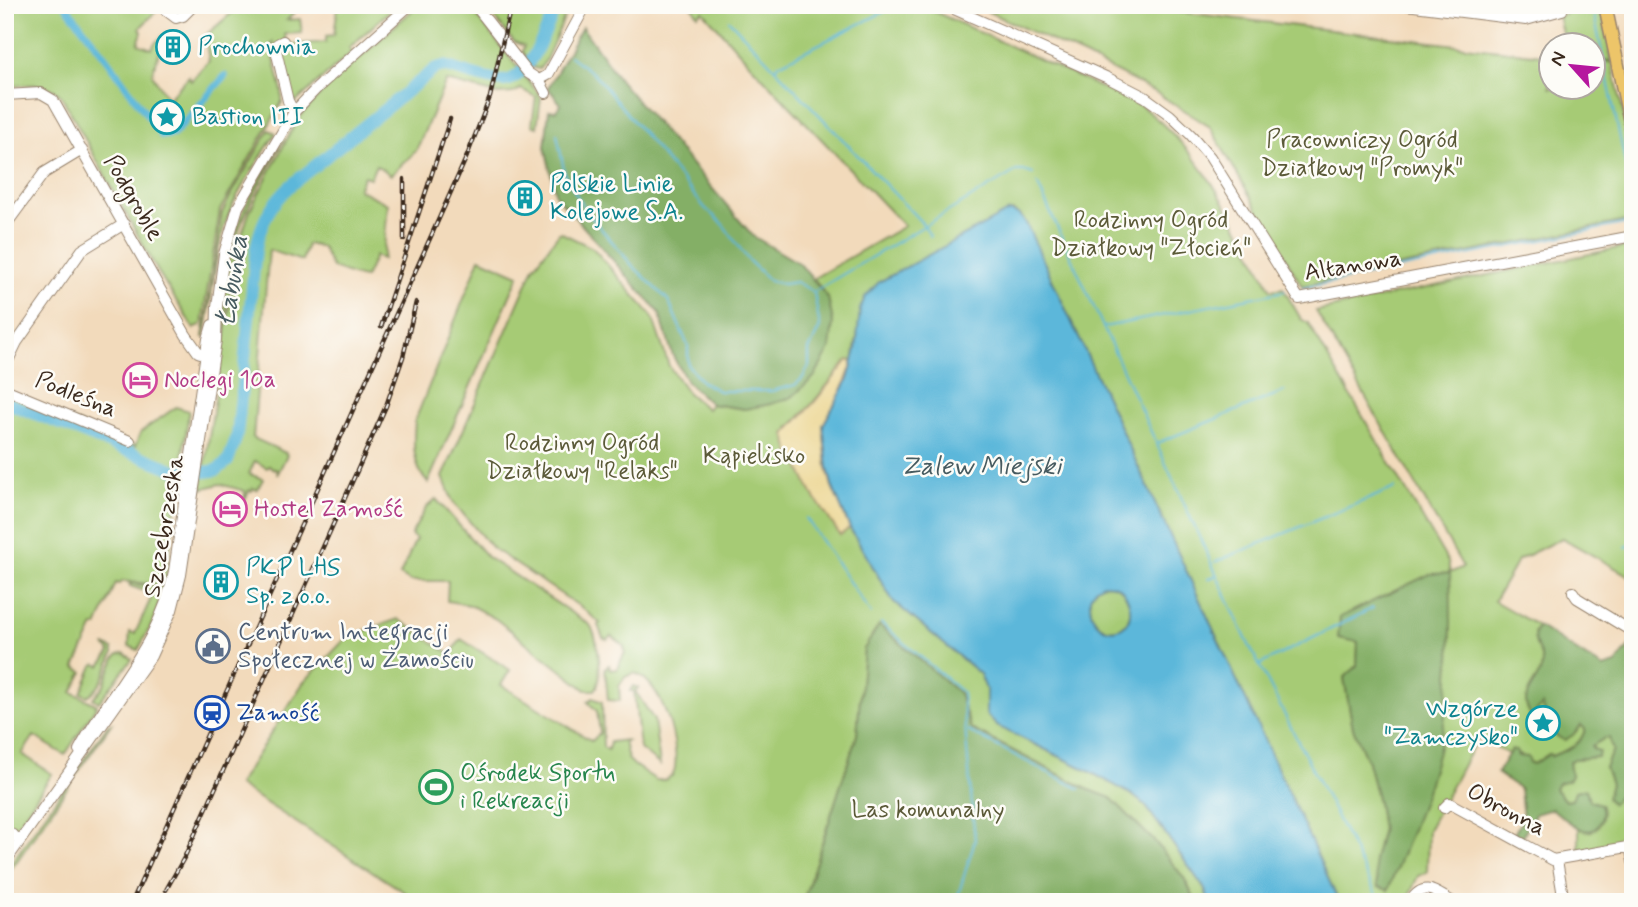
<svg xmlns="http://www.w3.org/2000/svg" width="1638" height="907" font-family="Mynerve,sans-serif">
<rect width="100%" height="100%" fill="#fdfcf7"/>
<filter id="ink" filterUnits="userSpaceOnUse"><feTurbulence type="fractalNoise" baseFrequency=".0143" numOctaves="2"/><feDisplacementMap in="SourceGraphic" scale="14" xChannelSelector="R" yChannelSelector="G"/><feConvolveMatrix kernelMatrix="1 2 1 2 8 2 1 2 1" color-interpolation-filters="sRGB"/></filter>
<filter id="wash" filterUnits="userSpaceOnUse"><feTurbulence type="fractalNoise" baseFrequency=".00686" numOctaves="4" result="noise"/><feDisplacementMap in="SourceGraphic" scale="28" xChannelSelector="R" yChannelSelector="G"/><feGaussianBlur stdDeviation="1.57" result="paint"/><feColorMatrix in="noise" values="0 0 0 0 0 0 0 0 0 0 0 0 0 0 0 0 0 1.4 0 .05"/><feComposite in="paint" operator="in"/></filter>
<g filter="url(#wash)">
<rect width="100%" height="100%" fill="#f2dabb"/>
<!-- green -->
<path fill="#a6cb75" stroke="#707a4a" stroke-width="2" fill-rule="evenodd" d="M5,5H162L140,28L142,32L138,44L152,49L154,44L165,34L152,74L168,99L189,76L191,81L209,61L205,36L241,5H302L287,20L300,19L302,33L285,34L287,45L326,42V36L334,35L338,5H396L349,48L352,52L296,102L291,99L273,42L271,46L282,91V102L220,210L202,324L194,329L157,270L62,97C47,80 27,85 5,87Z
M418,5H468L541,97L537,127L532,125L536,97L521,89L513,93L497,94L446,81L416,151L391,175L376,165L370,178L364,176L358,189L388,204L383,259L375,256L365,278C353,277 344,271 332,268L322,247L307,244L302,261L269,250L253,438L286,453L287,455L277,475L278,470L269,466L267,468L255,461L249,474L263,479L257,490L253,488L252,491L249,490L244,502L245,491L220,484L201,489L240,240L250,210L290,133L302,114L327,87Z
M484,5H570L545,62L539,69L534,68L522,52L524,46L514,42Z
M691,5H920L1141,106C1204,153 1236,222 1271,290L1283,288L1301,319L1308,323L1448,562L1450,573L1463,567L1316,311L1633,245V578L1562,538L1518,560L1494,601L1538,626L1534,632C1535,643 1543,655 1542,666C1541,678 1525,690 1526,704C1526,707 1529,711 1529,715L1533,716L1542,704L1544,706L1545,716L1572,735L1582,725L1585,729C1581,747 1567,749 1552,756L1549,754L1534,764L1511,750L1508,754L1478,737L1428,830L1427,872L1418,876L1406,902H1339L1025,221L1021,216L1012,211L879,282L859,325L853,362L848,360L807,410L789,428C795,468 817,501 840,534L850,528L852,532L893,601L980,674L986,689V714L997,726L1085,769L1131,794L1145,805L1204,888L1210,902H1196L1184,878L1156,843L1111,798L1087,789L971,729L959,693L864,649L857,735L803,902H420L238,785L303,683L347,637L398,619L451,654L461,639L510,670L501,685L592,741L600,733L597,711L588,702L593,698L602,702L603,747L608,750L610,742L627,740L628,741L624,742L628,759L634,765L656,780H665L673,775C683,750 662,680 634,673L625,677L619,686L620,701L608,700L605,668L609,665L610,670L617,669L625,652L624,646L612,636L607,640L603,638L598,625L600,623L582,608L492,548L453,502L443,477L534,267L560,232L593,248L652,316L669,366L687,392L707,409L711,404L745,409L833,322L828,299L814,278L904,226L749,63L703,11L698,15ZM1358,642L1443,729L1423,798L1388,890L1374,860L1382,829L1378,802L1368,762L1353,728L1344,678L1357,667Z
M981,5H1119L1550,56V88H1592L1593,61L1612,62L1633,157V229L1632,224L1626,221L1302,286L1210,127L1155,92L1085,56L982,9Z
M1564,5H1600L1612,61L1593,59L1592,46L1565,45L1558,16L1565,14Z
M269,130L276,133C259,161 239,187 227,218C214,255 212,298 205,337H203L222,213L230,197Z
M284,138L250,203L239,229L222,339H219C223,298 225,253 241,215C252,188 269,163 284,138Z
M480,258L519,275L428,483C412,466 413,442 415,421Z
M5,393L135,446L141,432L176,407L189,411L165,585L122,581L120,584L116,583L97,627L94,626L75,667L83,672L72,692L97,705L65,755L34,736L22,754L52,774L14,830L5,824Z
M436,499L487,557L590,625C598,637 604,680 595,690H586L496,619L470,605L447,601L448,581H410L400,575L416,539L411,535L426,508Z
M129,583L164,588L153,622L138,650L129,646L130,632L135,634L153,594L130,586Z
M1103,584C1114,584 1121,586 1126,596C1146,636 1087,645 1090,597L1095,589Z
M105,645L113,649V654C107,669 102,689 87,696L81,693L93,666L96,664L101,666L110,652Z
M124,653L132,659L99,702L93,698L103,687L115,658L118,655Z
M633,686L638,688L635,691L654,720L660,765L640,749L634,691H630Z
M111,724L15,864L5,876V872L107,726Z
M1605,738H1608L1613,750L1605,767L1611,784L1609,791L1620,795L1622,789L1633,776V842L1579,851V828C1596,839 1606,820 1601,804L1589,801L1586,789L1572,800L1565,801L1555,789L1558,783L1571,776L1569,762L1574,759L1598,757L1592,746Z"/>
<!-- forest -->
<path fill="#84af66" stroke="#606c42" stroke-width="2" d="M582,27L621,82L753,236L800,264L828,298L833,322L830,349L814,377L792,397L771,404L745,409L711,404L687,382L673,356L659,312L556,196L545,147L549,110L556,111L561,104L548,88Z
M1450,573C1452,625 1452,678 1443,728C1433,783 1408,839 1388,890L1378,887L1374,860L1382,829L1378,802L1368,762L1353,728L1344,678L1357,666L1358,642L1338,638L1340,617L1430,574Z
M879,625L959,693L971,729L1087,789L1111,798L1156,843L1184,878L1196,902H803L857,735L864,649Z
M1538,626L1603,668L1616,664L1633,641V776C1626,784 1619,799 1612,804L1607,798L1611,784L1605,767L1613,750L1609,738H1605L1592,746L1593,749L1599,751L1598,757L1574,759L1569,762L1571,776L1568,780L1558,783L1555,789L1565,801L1572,800L1575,791L1586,789L1589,801L1601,804C1603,811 1603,814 1601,820C1592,846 1565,818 1552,809L1535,814L1522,838L1514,834L1523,818L1520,789L1497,773L1511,750L1516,751L1518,756L1528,757L1530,763L1534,764L1549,754L1552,756C1567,749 1581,747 1585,729L1581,725L1573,735L1565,740C1548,736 1548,717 1542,705L1533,716L1529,715C1529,711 1527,708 1526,704C1525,689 1543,677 1542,662C1541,649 1528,639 1538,626Z"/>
<!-- sand -->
<path fill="#eeda9e" stroke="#94825e" stroke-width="2" d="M848,360L853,362L839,398L823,425L827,468L832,486L850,528L840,535L811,492L793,454L791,455L785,434L816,400Z"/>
<!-- water -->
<path fill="#5cb7da" stroke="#4c707c" stroke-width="2" fill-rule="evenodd" d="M1009,211L1018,214L1025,221L1339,902H1210L1204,888L1145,805L1131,794L1085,769L997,726L986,714V689L980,674L893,601L850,528L832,486L828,468L823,425L848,380L856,349L860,309L865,297L879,282ZM1103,584C1114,584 1121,586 1126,596C1146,636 1087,645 1090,597L1095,589Z"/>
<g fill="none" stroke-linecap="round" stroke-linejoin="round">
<!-- stream -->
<path stroke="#5cb7da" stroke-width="2" d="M1592,5L1633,200
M729,20L924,225L930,236
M776,68L779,64L898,5
M557,134L565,175L586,211L632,265L668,300L688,346V365L702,382L719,391H772L795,385L802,379L809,366V350L820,327L814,292L796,282L784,284L770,281L749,261L722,223L705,208L596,76L570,56
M1037,183L1247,641L1376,894L1377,902
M1629,223L1632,234
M1303,288L1633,222
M815,291L1016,171H1024L1033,174
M1104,327L1285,291
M1157,443L1285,391
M806,518L871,614
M1626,547L1633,544
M1215,562L1395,488
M1208,579L1217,575
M881,623L962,692L975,840L956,902
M1259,665L1373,608
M968,731L1080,789"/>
<!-- canal -->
<path stroke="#5cb7da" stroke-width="7" d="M65,5L107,59L162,136L174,134L225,76"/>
<!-- river -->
<path stroke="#5cb7da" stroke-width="12" d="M5,402L175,470L206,472L217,470L228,461L237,436L256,248C261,222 271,203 291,185L436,68L444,66C461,71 488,81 504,81C529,80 548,25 557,5"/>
</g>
</g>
<g filter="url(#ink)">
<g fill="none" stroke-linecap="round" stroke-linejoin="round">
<!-- minor casing -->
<g stroke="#96826c" stroke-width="12">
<path id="minor" d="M159,5L176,18L183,16L194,5
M475,5L528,73L539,80L546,93
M945,5L1108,78L1145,97L1170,115L1191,135L1210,157L1299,299L1633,236
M1406,5L1526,20L1562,10L1561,5
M283,41L277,44L276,50L288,101L294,112
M539,80L548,75L586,5
M5,95L41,93L53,100L186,335L198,352L209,356
M5,226L44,173L82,150
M5,367L17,342L82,250L124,224
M5,389L130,441
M1573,592L1577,598L1633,632
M79,750C112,688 161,644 174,571L208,339L212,325
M1444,808L1449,803L1553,860L1633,846
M5,830L20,840
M1630,846L1633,862
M1557,860L1564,902
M5,862L151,656L172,610L181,575L199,454L216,340L217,307L224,254L238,207L294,112L317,88L410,5
M1410,902C1424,880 1435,892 1453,902"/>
</g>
<!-- major casing -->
<g stroke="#96826c" stroke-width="15">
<path id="major" d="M1605,5L1633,136"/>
</g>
<!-- minor -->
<use href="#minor" stroke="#fff" stroke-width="10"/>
<!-- major -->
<use href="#major" stroke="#edc569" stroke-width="12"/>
<!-- rail casing -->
<g stroke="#3b2a1e" stroke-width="4.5">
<path id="rail" d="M404,239V179
M381,327L450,119
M166,890L185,856L386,406L403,357L416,302
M132,902L467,156L490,97L511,5"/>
</g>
<!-- rail -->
<use href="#rail" stroke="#fdfcf7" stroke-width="2" stroke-dasharray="5" stroke-linecap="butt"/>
</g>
</g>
<!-- icons -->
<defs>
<g id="building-ring" transform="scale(1.75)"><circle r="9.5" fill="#fdfcf7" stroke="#0f9aa8" stroke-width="1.5"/><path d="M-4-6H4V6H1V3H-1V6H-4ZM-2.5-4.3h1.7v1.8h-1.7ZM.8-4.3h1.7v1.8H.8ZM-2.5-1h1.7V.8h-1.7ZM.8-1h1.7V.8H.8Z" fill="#0f9aa8"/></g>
<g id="sight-ring" transform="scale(1.75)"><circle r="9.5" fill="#fdfcf7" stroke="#0f9aa8" stroke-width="1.5"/><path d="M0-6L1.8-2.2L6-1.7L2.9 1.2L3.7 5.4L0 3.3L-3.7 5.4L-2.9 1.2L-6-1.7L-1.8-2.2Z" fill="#0f9aa8"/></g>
<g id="hotel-ring" transform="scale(1.75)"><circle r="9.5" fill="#fdfcf7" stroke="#d1479c" stroke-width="1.5"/><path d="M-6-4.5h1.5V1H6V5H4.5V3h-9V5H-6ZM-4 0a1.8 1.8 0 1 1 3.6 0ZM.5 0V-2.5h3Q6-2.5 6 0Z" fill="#d1479c"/></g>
<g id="civic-ring" transform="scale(1.75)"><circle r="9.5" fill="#fdfcf7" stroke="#5c6f8a" stroke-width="1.5"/><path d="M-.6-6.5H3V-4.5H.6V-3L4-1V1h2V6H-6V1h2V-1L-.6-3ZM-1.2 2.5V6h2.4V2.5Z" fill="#5c6f8a"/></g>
<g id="station-ring" transform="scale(1.75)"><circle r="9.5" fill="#fdfcf7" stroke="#1a4fb4" stroke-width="1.5"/><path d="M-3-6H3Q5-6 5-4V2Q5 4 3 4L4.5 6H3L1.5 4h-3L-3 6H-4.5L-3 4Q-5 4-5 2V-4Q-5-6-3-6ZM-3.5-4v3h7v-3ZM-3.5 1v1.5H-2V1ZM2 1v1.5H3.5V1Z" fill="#1a4fb4"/></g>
<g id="stadium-ring" transform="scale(1.75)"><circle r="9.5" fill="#fdfcf7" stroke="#2e9e5b" stroke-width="1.5"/><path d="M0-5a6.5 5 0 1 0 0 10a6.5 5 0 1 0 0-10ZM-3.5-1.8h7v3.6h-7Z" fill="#2e9e5b"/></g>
</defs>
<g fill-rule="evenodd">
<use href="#building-ring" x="173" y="47"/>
<use href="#sight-ring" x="167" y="117"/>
<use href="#building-ring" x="525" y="198"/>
<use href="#hotel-ring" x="140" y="380"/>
<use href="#hotel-ring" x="230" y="509"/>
<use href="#building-ring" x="221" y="582"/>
<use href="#civic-ring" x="213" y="646"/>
<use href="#station-ring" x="212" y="713"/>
<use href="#sight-ring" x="1543" y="723"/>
<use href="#stadium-ring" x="436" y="787"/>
</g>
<g text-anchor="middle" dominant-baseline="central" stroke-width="5" stroke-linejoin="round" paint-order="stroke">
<!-- culture labels -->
<g font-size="24" fill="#0d838f" stroke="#fdfcf7" text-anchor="start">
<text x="198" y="47">Prochownia</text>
<text x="192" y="117">Bastion III</text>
<text x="550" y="184">Polskie Linie<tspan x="550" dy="28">Kolejowe S.A.</tspan></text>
<text x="246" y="568">PKP LHS<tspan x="246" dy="28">Sp. z o.o.</tspan></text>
<text x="1518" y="709" text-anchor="end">Wzgórze<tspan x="1518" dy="28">"Zamczysko"</tspan></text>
</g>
<!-- park labels -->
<g font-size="24" fill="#5b5a38" stroke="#fdfcf7">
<text x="1362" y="140">Pracowniczy Ogród<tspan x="1362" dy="28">Działkowy "Promyk"</tspan></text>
<text x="1151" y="220">Rodzinny Ogród<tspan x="1151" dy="28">Działkowy "Złocień"</tspan></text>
<text x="582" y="443">Rodzinny Ogród<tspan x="582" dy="28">Działkowy "Relaks"</tspan></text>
<text x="754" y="456">Kąpielisko</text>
<text x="928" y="810">Las komunalny</text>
</g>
<!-- street labels -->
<g font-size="24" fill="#3b2a1e" stroke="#fdfcf7">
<text transform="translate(133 198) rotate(60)">Podgroble</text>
<text transform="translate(1353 266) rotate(-9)">Altanowa</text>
<text transform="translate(76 395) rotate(22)">Podleśna</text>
<text transform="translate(165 526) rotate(-80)">Szczebrzeska</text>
<text transform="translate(1506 810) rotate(28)">Obronna</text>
</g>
<!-- hotel labels -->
<g font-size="24" fill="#b23c85" stroke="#fdfcf7" text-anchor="start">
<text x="164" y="380">Noclegi 10a</text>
<text x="254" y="509">Hostel Zamość</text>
</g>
<!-- service labels -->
<g font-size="24" fill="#4e5e75" stroke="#fdfcf7" text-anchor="start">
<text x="238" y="632">Centrum Integracji<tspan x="238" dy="28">Społecznej w Zamościu</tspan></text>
</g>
<!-- transit labels -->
<g font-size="24" fill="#164399" stroke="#fdfcf7" text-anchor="start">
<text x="236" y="713">Zamość</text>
</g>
<!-- leisure labels -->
<g font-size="24" fill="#27864d" stroke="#fdfcf7" text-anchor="start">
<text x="460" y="773">Ośrodek Sportu<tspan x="460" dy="28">i Rekreacji</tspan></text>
</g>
<!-- water labels -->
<g font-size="26" font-style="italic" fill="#475b60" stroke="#fdfcf7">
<text transform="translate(233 281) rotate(-81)">Łabuńka</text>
<text x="981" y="467">Zalew Miejski</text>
</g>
</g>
<!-- margin -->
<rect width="1638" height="907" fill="none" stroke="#fdfcf7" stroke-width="28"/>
<!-- north arrow -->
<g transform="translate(1572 66) rotate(297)"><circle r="33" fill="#fdfcf7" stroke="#afa8a0" stroke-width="2"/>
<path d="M0-5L12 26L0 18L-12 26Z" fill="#b5179e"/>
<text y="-10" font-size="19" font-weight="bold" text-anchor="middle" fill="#3b2a1e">N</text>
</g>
</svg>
